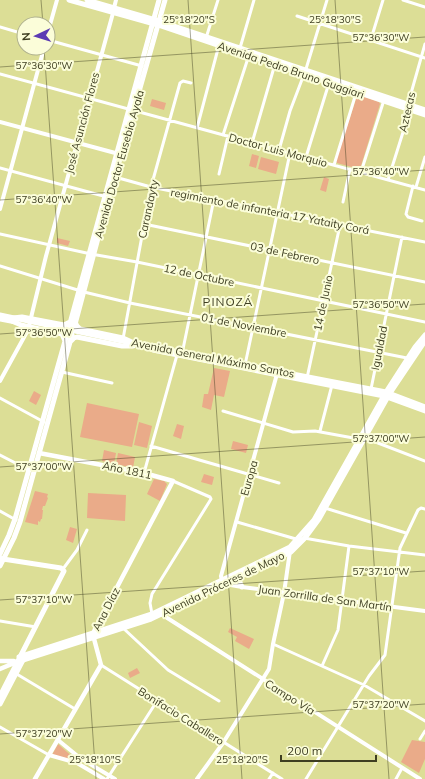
<svg xmlns="http://www.w3.org/2000/svg" width="425" height="779" font-family="Mulish,sans-serif">
<rect width="100%" height="100%" fill="#dcde96"/>
<!-- green -->
<path fill="#eaab89" d="M359,95L379,102L380,104L360,169H359L337,163L336,161L357,96Z
M152,99L166,103L164,110L150,106Z
M252,154L259,156L256,168L249,166Z
M261,157L279,162L276,174L258,169Z
M324,177L329,179L326,192L320,190Z
M57,238L70,241L68,246L57,243Z
M214,368L230,371L224,397L214,395L211,410L202,407L204,394H208Z
M34,391L41,395L36,405L29,401Z
M87,403L139,414L132,447L80,437Z
M139,422L152,426L147,448L134,445Z
M177,424L184,426L181,439L173,436Z
M233,441L248,445L246,453L231,449Z
M104,450L116,453L114,464L102,461Z
M118,453L135,457L133,468L116,464Z
M204,474L214,477L212,485L201,482Z
M154,479L164,481L167,484L160,501L147,494Z
M35,491L48,494L47,497L48,498L45,506H43L42,510H43L42,519H41L40,522L38,521V525L25,522Z
M88,493L126,495L125,521L87,518Z
M70,527L77,529L73,543L66,540Z
M230,628L254,639L249,649L235,641L237,637L228,632Z
M137,668L140,673L130,678L128,673Z
M412,740L425,742V759L419,773L401,762Z
M58,744L75,759L74,760L52,755Z"/>
<g fill="none" stroke-linecap="round" stroke-linejoin="round">
<!-- minor -->
<path stroke="#fff" stroke-width="3" d="M403,0L425,7
M297,16L425,58
M0,27L24,34
M206,38L218,0
M371,39L383,0
M48,40L142,66
M240,48L254,0
M0,74L425,190
M197,128L219,45
M223,135L249,55
M252,143L275,64
M279,150L290,111L306,69L327,0
M306,157L329,83
M334,165L357,90
M0,168L107,197
M361,172L384,100
M219,174L228,136
M115,177L151,187L425,242
M388,180L410,110L408,104L425,44
M413,186L406,214L408,217L422,221
M416,187L425,157
M343,202L350,169
M144,224L425,282
M0,234L91,254L137,262L425,322
M0,266L84,292L130,303L407,358
M123,339L151,187L180,83L183,81L191,83
M182,354L214,199
M245,365L290,153
M62,372L112,383
M307,378L340,225
M371,389L402,237
M0,398L44,422
M223,411L293,432L315,431L359,439
M320,431L332,385
M365,438L425,461
M151,446L279,483
M0,455L29,470
M144,473L177,355
M325,508L406,533
M0,511L16,520
M237,522L296,539
M304,538L349,546L425,555
M63,569L77,550L87,530
M152,614L150,603L152,594L211,499L210,497L173,481
M0,621L36,627
M123,628L168,670L219,701
M273,644L364,685L425,721
M101,665L282,779
M322,666L338,630L349,546
M15,673L75,709
M0,727L49,755
M420,739L425,731
M107,779L157,701
M269,779L273,773
M306,779L369,676L385,655L400,548L418,510L421,508L425,509
M396,779L402,768"/>
<!-- tertiary -->
<path stroke="#fff" stroke-width="4" d="M114,8L116,0
M48,32L57,0
M0,122L119,154
M0,209L44,48
M277,374L221,576L222,581L225,584L242,587L425,611
M0,381L28,330L46,256L113,13
M161,614L420,779
M58,740L80,758L115,779
M49,755L77,763L104,779
M197,779L223,743L269,669L273,644L284,593L290,551"/>
<!-- secondary -->
<path stroke="#fff" stroke-width="4.5" d="M0,661H14
M0,669L19,661
M35,779L101,665L93,635L95,629L173,481L144,473L39,453"/>
<!-- primary -->
<path stroke="#fff" stroke-width="5" d="M69,0L158,25L425,115
M87,0L159,21L425,110
M0,315L122,341L386,392L425,407
M0,319L16,322
M153,350L384,396L425,411
M0,558L3,559L61,568L64,571L0,696
M0,704L23,660"/>
<!-- trunk -->
<path stroke="#fff" stroke-width="5" d="M13,318L22,317L64,325L70,322
M12,321L21,325L62,334L65,341
M75,322L77,326L80,329L123,338L134,343
M69,327L159,0
M74,328L109,197L165,0
M71,341L74,338L77,337L122,346H133
M0,554L9,535L15,519L67,334
M0,566L14,538L20,522L72,335
M238,578L242,587
M19,657L152,614L290,547L314,520L386,392L415,347L425,335
M23,660L151,619L291,552L305,538L319,519L390,393L425,341"/>
</g>
<!-- ticks -->
<path fill="none" stroke="#3e3e21" stroke-width="1" stroke-opacity="0.45" d="M41,0L43,24M188,0L242,779M335,0L389,779M44,48L96,779M0,67L425,37M0,200L425,170M0,334L425,304M0,467L425,437M0,600L425,571M0,734L425,704"/>
<g text-anchor="middle" dominant-baseline="central" stroke-width="4" stroke-linejoin="round" paint-order="stroke">
<!-- street labels -->
<g font-size="11" fill="#3e3e21" stroke="#fbfdd9">
<text transform="translate(291 70) rotate(19)">Avenida Pedro Bruno Guggiari</text>
<text transform="translate(407 112) rotate(-77)">Aztecas</text>
<text transform="translate(82 123) rotate(-75)">José Asunción Flores</text>
<text transform="translate(278 150) rotate(15)">Doctor Luis Morquio</text>
<text transform="translate(119 164) rotate(-74)">Avenida Doctor Eusebio Ayala</text>
<text transform="translate(148 209) rotate(-78)">Carandayty</text>
<text transform="translate(270 211) rotate(11)">regimiento de infanteria 17 Yataity Corá</text>
<text transform="translate(285 253) rotate(12)">03 de Febrero</text>
<text transform="translate(199 275) rotate(12)">12 de Octubre</text>
<text transform="translate(323 303) rotate(-78)">14 de Junio</text>
<text transform="translate(244 325) rotate(11)">01 de Noviembre</text>
<text transform="translate(379 348) rotate(-79)">Igualdad</text>
<text transform="translate(213 358) rotate(11)">Avenida General Máximo Santos</text>
<text transform="translate(127 470) rotate(12)">Año 1811</text>
<text transform="translate(249 478) rotate(-74)">Europa</text>
<text transform="translate(223 584) rotate(-26)">Avenida Próceres de Mayo</text>
<text transform="translate(325 598) rotate(8)">Juan Zorrilla de San Martín</text>
<text transform="translate(106 609) rotate(-63)">Ana Díaz</text>
<text transform="translate(290 697) rotate(32)">Campo Vía</text>
<text transform="translate(181 716) rotate(32)">Bonifacio Caballero</text>
</g>
<!-- neighbourhood labels -->
<g font-size="12" letter-spacing="1" fill="#3e3e21" stroke="#fbfdd9">
<text x="228" y="301">PINOZÁ</text>
</g>
</g>
<g font-size="10" text-anchor="middle" fill="#3e3e21" stroke="#fbfdd9" stroke-width="4" stroke-linejoin="round" paint-order="stroke">
<text x="189" y="23">25°18'20"S</text>
<text x="335" y="23">25°18'30"S</text>
<text x="381" y="41">57°36'30"W</text>
<text x="44" y="69">57°36'30"W</text>
<text x="381" y="175">57°36'40"W</text>
<text x="44" y="203">57°36'40"W</text>
<text x="381" y="308">57°36'50"W</text>
<text x="44" y="336">57°36'50"W</text>
<text x="381" y="442">57°37'00"W</text>
<text x="44" y="470">57°37'00"W</text>
<text x="381" y="575">57°37'10"W</text>
<text x="44" y="603">57°37'10"W</text>
<text x="381" y="708">57°37'20"W</text>
<text x="44" y="737">57°37'20"W</text>
<text x="95" y="763">25°18'10"S</text>
<text x="242" y="763">25°18'20"S</text>
</g>
<!-- north arrow -->
<g transform="translate(36 36) rotate(266)"><circle r="19" fill="#fbfdd9" stroke="#afb18f"/>
<path d="M0-3L7 15L0 10L-7 15Z" fill="#5b3bb3"/>
<text y="-6" font-size="11" font-weight="bold" text-anchor="middle" fill="#3e3e21">N</text>
</g>
<!-- scale -->
<path d="M281 755v6h95v-6" fill="none" stroke="#3e3e21" stroke-width="2"/>
<text x="287" y="755" font-size="12" fill="#3e3e21" stroke="#fbfdd9" stroke-width="3" paint-order="stroke">200 m</text>
</svg>
